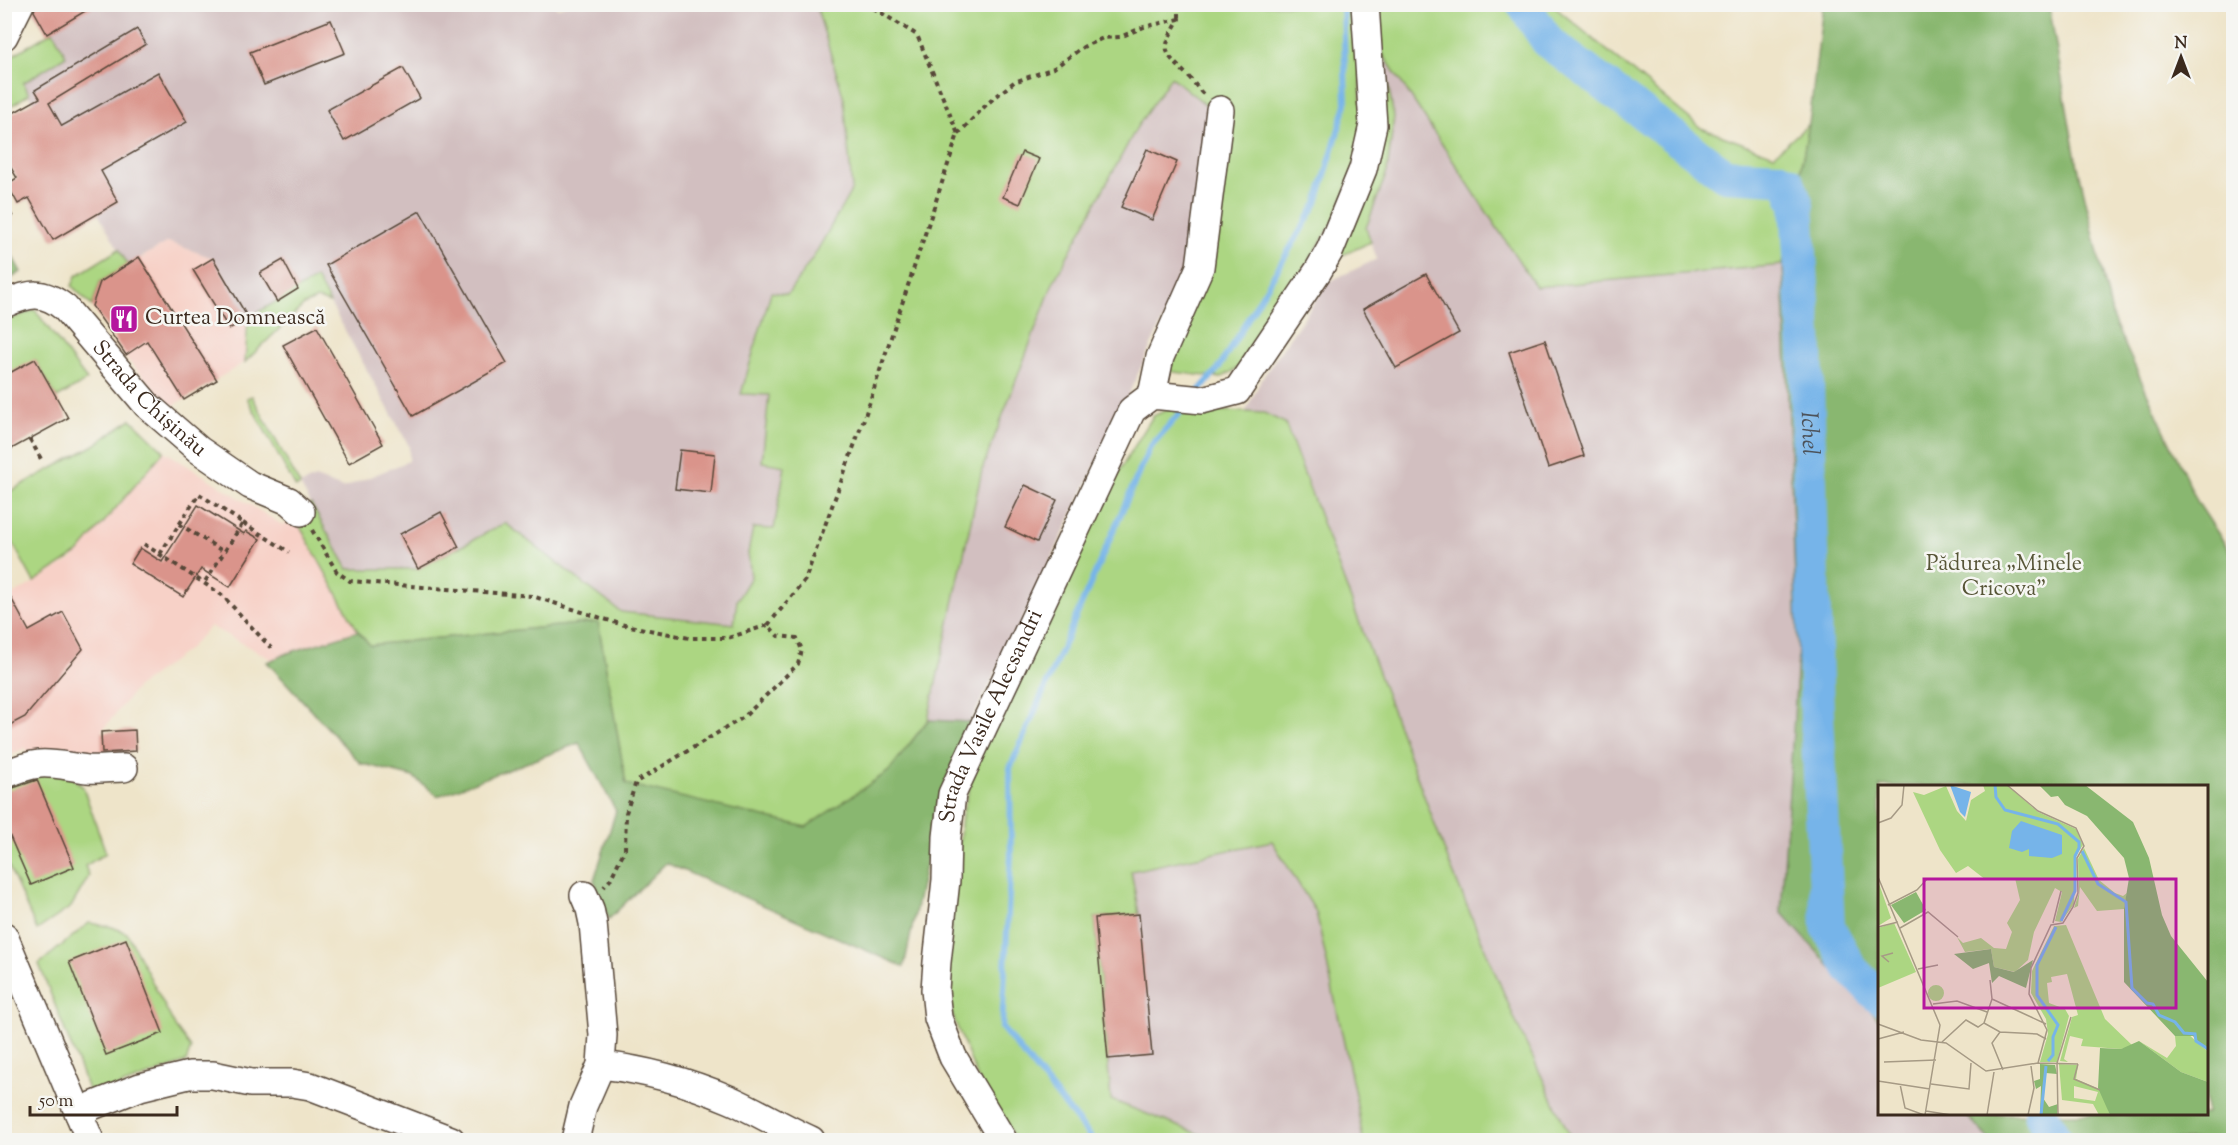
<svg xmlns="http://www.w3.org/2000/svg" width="2238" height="1145" font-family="'Sorts Mill Goudy',serif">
<rect width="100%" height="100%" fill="#f6f6f2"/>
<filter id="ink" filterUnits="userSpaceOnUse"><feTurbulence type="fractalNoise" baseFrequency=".0167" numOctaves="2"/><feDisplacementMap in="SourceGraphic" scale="12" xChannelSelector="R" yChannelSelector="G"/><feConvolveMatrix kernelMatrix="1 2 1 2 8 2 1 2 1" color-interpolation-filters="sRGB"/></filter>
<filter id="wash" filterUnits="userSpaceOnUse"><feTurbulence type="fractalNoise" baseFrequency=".008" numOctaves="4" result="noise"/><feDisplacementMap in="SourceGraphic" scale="24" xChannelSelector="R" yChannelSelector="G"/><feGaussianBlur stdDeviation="1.35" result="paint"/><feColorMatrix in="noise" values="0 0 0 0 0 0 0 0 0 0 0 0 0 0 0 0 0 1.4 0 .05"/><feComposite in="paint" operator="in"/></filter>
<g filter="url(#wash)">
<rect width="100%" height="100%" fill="#eee4c9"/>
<!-- built -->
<path fill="#f7d1c7" d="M168,242L213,258L248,318L245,362L171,407L124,356L92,306L100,282Z
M164,451L284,526L293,514L358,631L271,659L210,626L189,649L136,688L101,732L103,766L31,757L25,748L5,758V600L71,560L78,553Z"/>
<!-- industrial -->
<path fill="#d2bfc0" d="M552,4L557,8L571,4L816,5L844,99L852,189L814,256L788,294L741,393L769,394L762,462L785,465L774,529L753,528L748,553L751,577L737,600L734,624L621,612L505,523L418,569H347L300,485L315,478L343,488L409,461V446L316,278L248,318L213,258L168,242L128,265L98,214L53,240L29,199L18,204L7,184L17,178L5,156L4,118L33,102L23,83L52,31L47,34L32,9L40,5Z
M1382,52L1536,287L1783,265L1798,656L1781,912L1879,1020L1880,1114H1965L1990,1140H1572L1519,1029L1451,868L1285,423L1246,411L1261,380L1328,282L1377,259L1366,228L1387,172L1394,117Z
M1171,77L1210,108L1191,260L1030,605L970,722L928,720L982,470L1053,283L1137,127Z
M1272,841L1316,912L1356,1099L1363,1140H1214L1111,1100L1095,918L1139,914L1131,871Z"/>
<!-- green -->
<path fill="#acd682" stroke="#748050" stroke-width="1.5" d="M816,5H1360L1361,150L1334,221L1243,365L1221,378L1166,371L1207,271L1210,108L1171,77L1137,127L1053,283L982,470L928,720L889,771L806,827L626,785L598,622L370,645L358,631L293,514L311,504L348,569H418L505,523L621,612L734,624L737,600L751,577L748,553L753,528L774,529L785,466L762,462L769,395L741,394L771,292L788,294L814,256L852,189L844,99Z
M1372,5H1555L1557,9L1701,128L1774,155L1809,124L1783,265L1536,287L1382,53L1394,117L1387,172L1366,228L1371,242L1334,259L1377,165Z
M53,31L66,56L23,83L29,94L5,110V60Z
M119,249L128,265L100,282L92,306L72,286L76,276Z
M316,278L330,303L317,299L304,305L245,362L248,318Z
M35,310L87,380L57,398L35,360L5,376V321Z
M252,396L300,485L296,488L247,398Z
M1171,408L1264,413L1285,423L1451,868L1519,1029L1572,1140H1363L1356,1099L1316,912L1272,841L1131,871L1139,914L1095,918L1111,1100L1214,1140H1016L978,1079L952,1014L946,978L962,815L978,757L1102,499L1153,416Z
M131,419L164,451L78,553L34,582L5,529V494L93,446Z
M51,768L67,773L83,787L106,853L85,866L89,876L71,907L37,930L5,858L4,786Z
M89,923L112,927L127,933L176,1028L191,1048L186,1062L101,1093L89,1092L39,964Z"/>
<!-- forest -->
<path fill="#89b770" stroke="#627047" stroke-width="1.5" d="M1823,5H2049L2074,149L2113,319L2198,503L2233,556V1140H1990L1965,1114H2206V786H1880L1879,1020L1781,912L1798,656L1783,265L1809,124Z
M5,243L21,272L5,282H4Z
M598,622L626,784L806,827L889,771L928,720L970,722L939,798L904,967L666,863L609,919L594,880L616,811L579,743L438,796L413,777L360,763L267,662L288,653L358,631L370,645Z"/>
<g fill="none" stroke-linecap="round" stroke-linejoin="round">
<!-- stream -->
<path stroke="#76b4e9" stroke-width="6" d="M1198,392L1218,369L1317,203L1346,104L1343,4
M1093,1140L1002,1028L1011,856L1010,768L1150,447L1186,406"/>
<!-- river -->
<g stroke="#76b4e9" stroke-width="34">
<path id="s1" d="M1523,4L1548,42L1725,175L1778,178L1788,182L1797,205L1806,353L1817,717L1828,927L1851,969L1880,998"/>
<path d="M2041,1114L2056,1140"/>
</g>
</g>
<g id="blocks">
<!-- building -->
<path fill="#da948b" d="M36,4H97L47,34L34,11Z
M331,20L345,53L264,85L250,52Z
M137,29L146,44L49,103L62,126L158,72L187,122L101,171L118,202L53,240L29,198L18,204L7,184L17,178L4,156V118L40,98L35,90Z
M403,68L420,98L344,141L327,110Z
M1147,149L1177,162L1152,220L1121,207Z
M1022,152L1039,159L1020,204L1003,197Z
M420,211L507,363L413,416L326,265Z
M139,257L217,380L184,400L147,341L126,355L92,306L100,282Z
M213,258L248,318L229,329L193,270Z
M283,260L298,289L277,302L260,273Z
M1426,274L1459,333L1396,368L1363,309Z
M317,327L383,444L349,463L283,345Z
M1545,340L1584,456L1548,468L1509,352Z
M35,359L68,418L4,453V376Z
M680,450L715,454L711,493L675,489Z
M1025,485L1057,500L1037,542L1005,527Z
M198,505L244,534L246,531L260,539L230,587L201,569L183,597L130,564L140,548L162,562Z
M441,512L459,547L418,569L400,534Z
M4,585L29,631L63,612L83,649L25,717L4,728Z
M135,730L136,751L102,753L101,732Z
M37,780L74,867L31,885L4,823V791Z
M1139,914L1152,1055L1108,1059L1095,918Z
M126,939L163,1033L106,1055L69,962Z"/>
</g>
</g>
<g filter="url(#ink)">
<use href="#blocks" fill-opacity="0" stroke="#564638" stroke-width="1.5"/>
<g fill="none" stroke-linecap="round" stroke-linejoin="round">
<!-- minor casing -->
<g stroke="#564638" stroke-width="30">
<g id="minor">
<path d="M4,36L20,4"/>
<path id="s2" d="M4,304C30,293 43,290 65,308L147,405L199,450L250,485L289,501L301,512"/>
<path d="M1152,395L1160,357L1200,267L1220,110"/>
<path d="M4,775C42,758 49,764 87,769C99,770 112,768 124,768"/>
<path d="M4,936L90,1140"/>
<path d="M601,1065C647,1070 689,1082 731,1100C758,1112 784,1128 811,1140"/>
<path d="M79,1114L92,1106L140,1087L189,1075H213L251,1083H292L310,1086L451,1140"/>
<path d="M575,1140L583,1106L601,1065L603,1035L593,923L590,909L584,895"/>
<path id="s3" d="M1003,1140L953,1057L938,1018L935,990L937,962L946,880L947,837L952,794L1132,410L1152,395L1202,400L1237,391L1318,271L1330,250L1363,169L1373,125L1365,4"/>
</g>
</g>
<!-- path -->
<path stroke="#564638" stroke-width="4" stroke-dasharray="4.5 4.5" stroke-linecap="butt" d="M1179,4V19
M958,134L988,103L1014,82L1054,68L1083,47L1103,38L1120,37L1144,27L1179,19C1160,52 1163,51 1188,76C1194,82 1198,89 1204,95
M4,220L13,215
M30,439L41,459
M243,523L289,552
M179,524L224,552
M312,530L337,572L350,581L532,596L620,624L689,638H728L768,625L778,636L797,638L802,650L798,664L744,717L636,782L626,813L625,849L610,880L604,887
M144,544L222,595L271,648
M160,554L199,494L243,523L204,583
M768,625L805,580L865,416L958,134L917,35L867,4"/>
<!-- minor -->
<use href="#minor" stroke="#fff" stroke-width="27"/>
</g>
</g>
<!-- icons -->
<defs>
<g id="restaurant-square" transform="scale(1.5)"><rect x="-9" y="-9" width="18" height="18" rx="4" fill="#b5179e" stroke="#f6f6f2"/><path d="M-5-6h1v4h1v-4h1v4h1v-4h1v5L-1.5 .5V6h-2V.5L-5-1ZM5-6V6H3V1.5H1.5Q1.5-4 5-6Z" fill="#fff"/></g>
</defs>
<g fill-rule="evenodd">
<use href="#restaurant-square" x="124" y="319"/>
</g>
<g text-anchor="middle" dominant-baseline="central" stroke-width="5" stroke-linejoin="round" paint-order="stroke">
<!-- poi labels -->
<g font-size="22" fill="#3b2a1e" stroke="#f6f6f2" text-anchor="start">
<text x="145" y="319">Curtea Domnească</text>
</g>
<!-- street labels -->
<g font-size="22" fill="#3b2a1e" stroke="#f6f6f2">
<text stroke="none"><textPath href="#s2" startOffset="190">Strada Chișinău</textPath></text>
<text stroke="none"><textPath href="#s3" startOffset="450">Strada Vasile Alecsandri</textPath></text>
</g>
<!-- park labels -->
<g font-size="22" fill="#575537" stroke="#f6f6f2">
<text x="2004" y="565">Pădurea „Minele<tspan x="2004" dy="25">Cricova”</tspan></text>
</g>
<!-- water labels -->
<g font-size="24" font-style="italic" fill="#4d535b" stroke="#f6f6f2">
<text stroke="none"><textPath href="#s1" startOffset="584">Ichel</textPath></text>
</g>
</g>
<!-- overview -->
<g transform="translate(1878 785)">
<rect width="330" height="330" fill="#eee4c9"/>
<path d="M105,0H129L160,27L198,44L205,60L198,70L196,119L183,137L177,136L184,107L177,103L156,147L150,175L137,187L116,182L113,164L87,167L79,152L85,158L103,153L116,163L128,164L134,147L129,138L142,115L137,93L108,95L90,81L78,88L62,65L35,7L46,10L68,1L79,26L88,36L93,15L107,6ZM206,63L221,95L237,108L245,111L249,108L246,124L219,126L202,102L200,121L196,123L201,108L200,74ZM0,96L13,133L0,141ZM16,138L38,187L0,203V143ZM188,140L227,234L255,261L243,264L203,261L205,254L192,251L186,274L190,277L182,276L194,232L200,230L189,189L173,192L174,197L169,198L171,218L187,224L191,231L179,277H162L170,249L168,234L153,208L154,186L176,141ZM50 208a8 8 0 1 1 16 0a8 8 0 1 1-16 0ZM309,248L330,267V297L303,287L261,256L289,273L298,261L297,251ZM181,279L200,280L198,294L223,305L232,330H221L215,319L184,315ZM196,301L220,307L217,316L196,313Z" fill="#acd682" fill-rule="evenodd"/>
<path d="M161,0H207L255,37L271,73L284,130L293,151L330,197V267L315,251H297L246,197V124L251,93L246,73L209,31L187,20L180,11L173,12ZM38,107L48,125L26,138L13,120ZM113,164L116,182L136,187L155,175L148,203L121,191L114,198L111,178L95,184L76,169ZM261,256L303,287L330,297V330H232L220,303L222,263L243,264ZM162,279L177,280L179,289L168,288L165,313L171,322L180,319L179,330H162L163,301L158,304L156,296L162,294Z" fill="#89b770"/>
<path d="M72,0L93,7L87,32L82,27ZM143,36L184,50V69L174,73L151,71V64L144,67L131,63L134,46Z" fill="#76b4e9"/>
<path fill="none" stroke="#76b4e9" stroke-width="3" d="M117,0L118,12L127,25L180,39L201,57V64M204,66L220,99L248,117L254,203L269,218L275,219L281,230L297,237L306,248L317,249L318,256L330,264M183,136L197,106V71L201,63M170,276L175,270V252L180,240L159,210V180L178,142M163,330L168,281"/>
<path fill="none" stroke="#a69a85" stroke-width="1.5" d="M129,0L160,26L198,43L206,61L199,73L200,108L195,122L185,138L173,140L153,183L151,209L169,245L160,278M0,38L13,33L24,20L26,0M0,92L62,240L47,330M10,120L39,105L49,94M175,138L183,106M0,142L20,137M22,143L50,127L80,152M11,177L4,171L15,168M40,184L60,180M114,214L168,239M55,219L79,216L109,227M106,238L122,247L159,249L168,254M106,238L114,214L112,195M0,239L43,255L68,258L108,286L160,278L200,279M122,247L114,258L125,285M0,254L26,247M64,257L88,235L100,242L106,238M6,277L58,275M200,279L196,294L222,305M0,296L52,304M22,299L27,323L46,330M53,299L91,304L93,278M48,326L73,330M109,330L116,287M150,330L156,303L153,281M180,330L179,278L193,232"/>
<path fill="#b5179e" fill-opacity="0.15" stroke="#b5179e" stroke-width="3" d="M46,94H298V223H46Z"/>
<rect width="330" height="330" fill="none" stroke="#3b2a1e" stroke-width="3"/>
</g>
<!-- margin -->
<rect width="2238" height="1145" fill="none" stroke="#f6f6f2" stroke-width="24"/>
<!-- north arrow -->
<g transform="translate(2181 57)" stroke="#f6f6f2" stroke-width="4.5" paint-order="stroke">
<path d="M0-4.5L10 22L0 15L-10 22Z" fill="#3b2a1e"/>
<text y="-9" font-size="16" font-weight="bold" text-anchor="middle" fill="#3b2a1e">N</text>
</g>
<!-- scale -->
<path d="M30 1106v9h147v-9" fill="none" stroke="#3b2a1e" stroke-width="3"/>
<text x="39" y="1106" font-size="18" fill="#3b2a1e" stroke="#f6f6f2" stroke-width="4.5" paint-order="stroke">50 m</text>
</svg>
